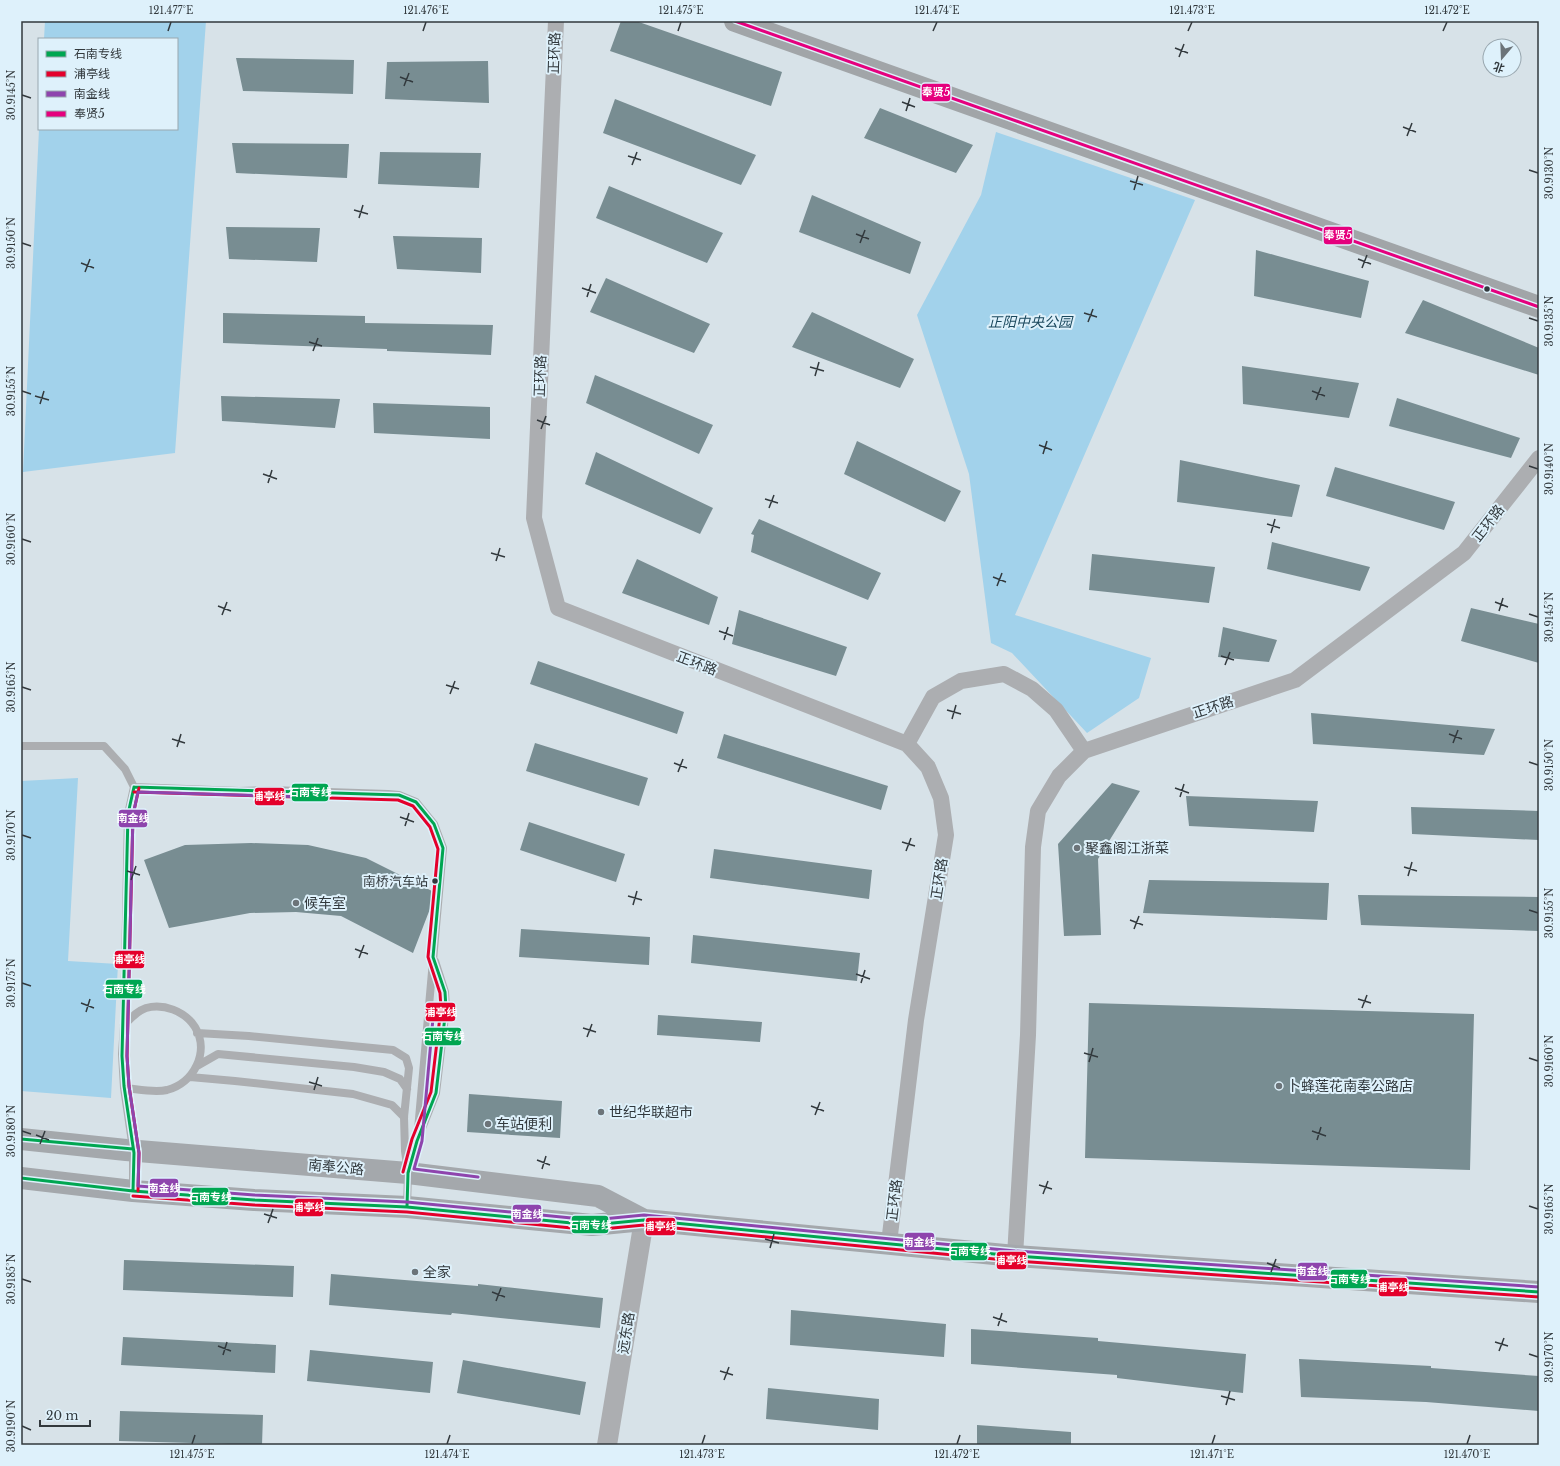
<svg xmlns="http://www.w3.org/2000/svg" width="1560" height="1466" font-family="'Libre Baskerville','Noto Sans SC',serif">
<rect width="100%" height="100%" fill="#d7e2e8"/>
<!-- green -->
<path fill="#a2d2eb" d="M45,21H206L175,453L23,472L39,129H177V39H44Z
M996,132L1195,200L1015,615L1151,658L1139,698L1087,733L1012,653L991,643L969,474L917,315L981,195Z
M78,778L68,961L118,964L111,1098L21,1091V781Z"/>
<!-- building -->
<path fill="#788d92" d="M621,21H636L782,72L771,106L610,51Z
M236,58L354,60L353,94L243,91Z
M488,61L489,103L385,99L387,62Z
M615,99L756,155L741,185L603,133Z
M880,108L973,145L956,173L864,138Z
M232,143L349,144L347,178L236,173Z
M380,152L481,153L479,188L378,184Z
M609,186L723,233L707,263L596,218Z
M812,195L921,242L910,274L799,232Z
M226,227L320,228L317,262L229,259Z
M393,236L482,238L481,273L397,269Z
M1256,250L1369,281L1361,318L1254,296Z
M606,278L710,324L694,353L590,312Z
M1423,300L1539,348V375L1405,333Z
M812,312L914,359L900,388L792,347Z
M223,313L365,316V323L493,325L491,355L387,351V349L223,343Z
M1242,366L1359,383L1349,418L1243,404Z
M595,375L713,425L699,454L586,403Z
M221,396L340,399L335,428L222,421Z
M1397,398L1520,438L1511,458L1389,426Z
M373,403L490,407V439L374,433Z
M857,441L961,491L945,522L844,474Z
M596,452L713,508L700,534L585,484Z
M1180,460L1300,485L1292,517L1177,502Z
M1335,467L1455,502L1444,530L1326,496Z
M759,519L881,573L868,600L751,552L754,535L751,534Z
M1272,542L1370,567L1360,591L1267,569Z
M1092,554L1215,567L1209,603L1089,590Z
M637,559L718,597L709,625L622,593Z
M1471,608L1539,624V663L1461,641Z
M739,610L847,647L836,676L732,644Z
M1223,627L1277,640L1269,662L1218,657Z
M538,661L684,712L677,734L530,684Z
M1311,713L1495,729L1484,755L1313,744Z
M724,734L888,786L881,810L717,758Z
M535,743L648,778L639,806L526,771Z
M1112,783L1140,791L1098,859L1101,935L1064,936L1058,844Z
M1186,796L1318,801L1314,832L1189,826Z
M1411,807L1539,811V840L1412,834Z
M529,822L625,854L616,882L520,850Z
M251,843L308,845L366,858L434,892L433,901L413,953L341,916L296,912L250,913L169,928L144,860L185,845Z
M714,849L872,870L869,899L710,878Z
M1149,880L1329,883L1327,920L1143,913Z
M1358,895L1539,897V931L1361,925Z
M521,929L650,937L649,965L519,957Z
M693,935L860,953L857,981L691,963Z
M1089,1003L1474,1014L1470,1170L1085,1158Z
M658,1015L762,1022L760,1042L657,1035Z
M469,1094L562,1101L560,1138L467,1132Z
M124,1260L294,1266L293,1297L123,1290Z
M331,1274L478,1286V1284L603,1298L600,1328L452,1313L451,1315L329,1305Z
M791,1310L946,1324L944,1357L790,1345Z
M971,1329L1098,1338V1341L1246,1354L1243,1393L1117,1378V1375L971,1364Z
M123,1337L276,1345L275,1373L121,1365Z
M310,1350L433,1362L430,1393L307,1381Z
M1299,1359L1431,1366V1368L1539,1376V1411L1426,1402L1301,1397Z
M463,1360L586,1382L580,1415L457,1393Z
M768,1388L879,1399L878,1430L766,1419Z
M120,1411L263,1415L262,1445L119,1441Z
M977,1425L1071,1432V1445H977Z"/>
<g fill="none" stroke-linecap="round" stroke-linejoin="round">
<!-- service -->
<path stroke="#acaeb1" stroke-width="8" d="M21,746H104L125,769L134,787L128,814L124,1025L122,1054L124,1088L133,1149V1190
M134,787L239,791L269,790L388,794L399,795L416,802L434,824L443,848L417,1141
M197,1033L249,1036L393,1050L406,1058L409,1068L404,1117L405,1151L408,1173L407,1207
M197,1066L218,1054L354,1067L384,1072L400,1079L407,1089
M190,1077L235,1081L353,1094L392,1105L404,1117
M124,1088C137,1089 154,1093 167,1090C194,1083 210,1052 195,1027C185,1011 163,1003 146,1008C137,1011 131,1018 124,1025
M409,1171L417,1141L436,1093L446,1008L445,992L435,961"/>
<!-- minor -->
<path stroke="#acaeb1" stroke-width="16" d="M556,21L534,518L558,608L907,744L928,767L941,798L946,835L916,1020L889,1243
M907,744L933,697L961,681L1004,674L1032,689L1056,710L1084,751
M1015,1256L1028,1035L1033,847L1038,811L1059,776L1084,751L1295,680L1464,553L1539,458"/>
<!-- tertiary -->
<path stroke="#acaeb1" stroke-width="20" d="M607,1445L644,1220"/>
<!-- secondary -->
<path stroke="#a1a5a8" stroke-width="22" d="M735,21L1539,307"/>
<!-- primary -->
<path stroke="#a4a8ac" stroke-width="22" d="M21,1139L126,1150L408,1173L598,1196L644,1220
M21,1178L133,1191L254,1200L407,1207L592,1225L644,1220L1015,1256L1539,1292"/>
<!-- bus-1 casing -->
<g stroke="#def1fb" stroke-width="6">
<path id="bus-1" d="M134,787L399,795L416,802L434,824L443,848L433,957L445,992L446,1008L436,1093L417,1141L408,1173L407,1207
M21,1139L133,1149
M21,1178L133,1191L254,1200L407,1207L592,1225L644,1220L1015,1256L1539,1292
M133,1191L134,1153L124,1086L122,1056L128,814L134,787"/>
</g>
<!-- bus-2 casing -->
<g stroke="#def1fb" stroke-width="6">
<path id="bus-2" d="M134,792L398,800L413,806L430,827L438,849L428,957L440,993L441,1008L431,1092L412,1139L403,1172
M138,1191L139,1153L129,1086L127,1056L133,815L139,788
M133,1196L254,1205L407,1212L592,1230L644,1225L1015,1261L1539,1297"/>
</g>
<!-- bus-3 casing -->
<g stroke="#def1fb" stroke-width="6">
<path id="bus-3" d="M308,797L138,792L133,815L127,1056L129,1086L139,1153L138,1186L254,1195L407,1202L592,1220L644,1215L1015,1251L1539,1287
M434,1007L422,1141L414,1169L478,1177"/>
</g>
<!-- bus-4 casing -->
<g stroke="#def1fb" stroke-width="6">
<path id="bus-4" d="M735,21L1539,307"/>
</g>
<!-- bus-1 -->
<use href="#bus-1" stroke="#00a651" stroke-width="3"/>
<!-- bus-2 -->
<use href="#bus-2" stroke="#e4002b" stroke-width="3"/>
<!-- bus-3 -->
<use href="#bus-3" stroke="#8e44ad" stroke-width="3"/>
<!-- bus-4 -->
<use href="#bus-4" stroke="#e5007d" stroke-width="3"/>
</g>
<!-- ticks -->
<path fill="none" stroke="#32393d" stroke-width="1.5" d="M168,31L171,22M423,31L426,22M678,31L681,22M933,31L937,22M1188,31L1192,22M1443,31L1447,22M1175,48L1188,53M1179,57L1184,44M400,77L413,82M404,86L409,73M22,95L31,98M902,102L915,107M906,111L910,98M1403,127L1416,132M1407,136L1412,123M628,156L641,160M632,165L637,152M1529,170L1538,173M1130,181L1143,185M1134,190L1138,176M354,210L368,214M359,218L363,205M856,234L869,239M22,243L31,246M860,243L865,230M1358,259L1371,264M81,263L94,268M1362,268L1367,255M85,272L90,259M582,288L596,293M587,297L591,284M1084,313L1097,317M1529,318L1538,321M1088,322L1093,309M309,342L322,346M313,351L318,338M810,367L824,371M815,376L819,362M22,391L31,394M1312,391L1325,396M35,396L49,400M1316,400L1321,387M40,404L44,391M537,420L550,425M541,429L546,416M1039,445L1052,450M1043,454L1047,441M1529,466L1538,469M263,474L277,479M268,483L272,470M765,499L778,503M769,508L774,495M1267,524L1280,528M1271,533L1275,519M22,539L31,542M491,553L505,557M496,561L500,548M993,577L1006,582M997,586L1002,573M1495,602L1508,607M218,606L231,611M1499,611L1503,598M1529,614L1538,617M222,615L227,602M719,631L733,636M724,640L728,627M1221,656L1234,660M1225,665L1230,652M446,685L459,689M22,687L31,690M450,694L455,681M947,710L961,714M952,719L956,705M1449,734L1462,739M172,739L185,743M1453,743L1458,730M177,747L181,734M1529,762L1538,765M674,763L687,768M678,772L683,759M1175,788L1189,793M1180,797L1184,784M400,817L414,822M405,826L409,813M22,835L31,838M902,842L915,846M906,851L911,838M1404,867L1417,871M127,871L140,875M1408,876L1412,862M131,880L136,866M628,896L642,900M633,905L637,891M1529,910L1538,913M1130,920L1143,925M1134,929L1139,916M355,949L368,954M359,958L364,945M856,974L870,979M22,983L31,986M861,983L865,970M1358,999L1371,1003M81,1003L94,1008M1362,1008L1367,995M86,1012L90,999M583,1028L596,1032M587,1037L592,1024M1084,1053L1098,1057M1529,1058L1538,1061M1089,1062L1093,1048M309,1082L322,1086M314,1090L318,1077M811,1106L824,1111M815,1115L820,1102M22,1131L31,1134M1312,1131L1326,1136M36,1135L49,1140M1317,1140L1321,1127M40,1144L45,1131M537,1160L550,1165M542,1169L546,1156M1039,1185L1052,1189M1043,1194L1048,1181M1529,1206L1538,1209M264,1214L277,1218M268,1223L273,1209M765,1239L779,1243M770,1248L774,1234M1267,1263L1280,1268M1271,1272L1276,1259M22,1279L31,1282M492,1292L505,1297M496,1301L501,1288M993,1317L1007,1322M998,1326L1002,1313M1495,1342L1508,1346M218,1346L231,1351M1499,1351L1504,1338M1529,1354L1538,1357M223,1355L227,1342M720,1371L733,1375M724,1380L729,1367M1221,1396L1235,1400M1226,1405L1230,1391M22,1426L31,1430M192,1444L195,1435M447,1444L450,1435M702,1444L705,1435M957,1444L960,1435M1212,1444L1215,1435M1467,1444L1470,1435"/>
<!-- markers -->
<g fill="#32393d" stroke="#def1fb" stroke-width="1.5">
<circle cx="1487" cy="289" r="3.5"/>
<circle cx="435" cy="881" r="3.5"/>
</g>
<g fill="#6c7479" stroke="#def1fb" stroke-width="1.5">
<circle cx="1077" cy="848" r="4"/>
<circle cx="296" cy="903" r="4"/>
<circle cx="1279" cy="1086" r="4"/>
<circle cx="601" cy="1112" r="4"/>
<circle cx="488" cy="1124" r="4"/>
<circle cx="415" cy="1272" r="4"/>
</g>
<g text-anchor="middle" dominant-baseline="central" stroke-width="4" stroke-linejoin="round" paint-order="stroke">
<!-- bus labels -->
<g font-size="13" fill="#32393d" stroke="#def1fb" text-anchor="end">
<text x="428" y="881">南桥汽车站</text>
</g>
<!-- street labels -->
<g font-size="14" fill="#32393d" stroke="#def1fb">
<text transform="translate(554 53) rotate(-88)">正环路</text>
<text transform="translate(540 376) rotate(-88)">正环路</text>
<text transform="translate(1488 523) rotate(-52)">正环路</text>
<text transform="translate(697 663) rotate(21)">正环路</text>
<text transform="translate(1213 707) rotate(-18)">正环路</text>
<text transform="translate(939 879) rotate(-81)">正环路</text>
<text transform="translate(336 1167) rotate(5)">南奉公路</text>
<text transform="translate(894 1200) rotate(-83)">正环路</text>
<text transform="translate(626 1333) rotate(-81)">远东路</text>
</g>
<!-- park labels -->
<g font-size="14" font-style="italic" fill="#1a485d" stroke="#def1fb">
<text x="1030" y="322">正阳中央公园</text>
</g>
<!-- poi labels -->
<g font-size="14" fill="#32393d" stroke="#def1fb" text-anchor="start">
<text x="1085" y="848">聚鑫阁江浙菜</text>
<text x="304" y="903">候车室</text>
<text x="1287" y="1086">卜蜂莲花南奉公路店</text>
<text x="609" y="1112">世纪华联超市</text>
<text x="496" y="1124">车站便利</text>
<text x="423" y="1272">全家</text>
</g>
</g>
<g stroke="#def1fb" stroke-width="1.5">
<rect x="921" y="83" width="30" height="19" rx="4" fill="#e5007d"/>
<rect x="1323" y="226" width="30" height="19" rx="4" fill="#e5007d"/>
<rect x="291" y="783" width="38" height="19" rx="4" fill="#00a651"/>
<rect x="254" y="787" width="31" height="19" rx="4" fill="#e4002b"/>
<rect x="118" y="809" width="30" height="19" rx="4" fill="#8e44ad"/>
<rect x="114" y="950" width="31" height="19" rx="4" fill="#e4002b"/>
<rect x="105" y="979" width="38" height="20" rx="4" fill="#00a651"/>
<rect x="425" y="1002" width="31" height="20" rx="4" fill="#e4002b"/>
<rect x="424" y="1027" width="38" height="19" rx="4" fill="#00a651"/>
<rect x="149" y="1178" width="30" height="20" rx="4" fill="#8e44ad"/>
<rect x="191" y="1187" width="38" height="19" rx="4" fill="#00a651"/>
<rect x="294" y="1198" width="30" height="19" rx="4" fill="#e4002b"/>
<rect x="512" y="1204" width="30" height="19" rx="4" fill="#8e44ad"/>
<rect x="571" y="1215" width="38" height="19" rx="4" fill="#00a651"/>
<rect x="645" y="1217" width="31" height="19" rx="4" fill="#e4002b"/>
<rect x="904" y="1232" width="31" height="19" rx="4" fill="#8e44ad"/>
<rect x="950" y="1242" width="38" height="19" rx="4" fill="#00a651"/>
<rect x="996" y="1251" width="31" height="19" rx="4" fill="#e4002b"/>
<rect x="1297" y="1262" width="31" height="19" rx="4" fill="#8e44ad"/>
<rect x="1330" y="1269" width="38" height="20" rx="4" fill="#00a651"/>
<rect x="1378" y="1277" width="30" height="20" rx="4" fill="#e4002b"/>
</g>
<g font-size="11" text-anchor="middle" font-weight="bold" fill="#fff">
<text x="936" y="96">奉贤5</text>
<text x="1338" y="239">奉贤5</text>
<text x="310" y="796">石南专线</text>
<text x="269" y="800">浦亭线</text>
<text x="133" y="822">南金线</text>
<text x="129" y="963">浦亭线</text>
<text x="124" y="993">石南专线</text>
<text x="441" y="1016">浦亭线</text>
<text x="443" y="1040">石南专线</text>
<text x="164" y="1192">南金线</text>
<text x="210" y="1201">石南专线</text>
<text x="309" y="1211">浦亭线</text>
<text x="527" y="1218">南金线</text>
<text x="590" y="1229">石南专线</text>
<text x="660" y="1230">浦亭线</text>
<text x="919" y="1246">南金线</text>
<text x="969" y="1255">石南专线</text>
<text x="1011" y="1264">浦亭线</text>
<text x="1312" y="1275">南金线</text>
<text x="1349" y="1283">石南专线</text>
<text x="1393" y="1291">浦亭线</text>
</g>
<!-- border -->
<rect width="1560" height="1466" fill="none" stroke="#def1fb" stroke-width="44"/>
<!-- legend -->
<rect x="38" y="38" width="140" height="92" fill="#def1fb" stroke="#99a7af"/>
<rect x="46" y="51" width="20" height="6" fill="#00a651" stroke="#99a7af"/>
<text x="74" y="58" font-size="12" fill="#32393d">石南专线</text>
<rect x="46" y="71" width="20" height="6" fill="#e4002b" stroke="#99a7af"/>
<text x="74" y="78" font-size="12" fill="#32393d">浦亭线</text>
<rect x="46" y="91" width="20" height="6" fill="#8e44ad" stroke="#99a7af"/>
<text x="74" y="98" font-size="12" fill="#32393d">南金线</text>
<rect x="46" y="111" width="20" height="6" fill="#e5007d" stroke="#99a7af"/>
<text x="74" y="118" font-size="12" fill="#32393d">奉贤5</text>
<!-- north arrow -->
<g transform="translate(1502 58) rotate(199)"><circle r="19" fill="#def1fb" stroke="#99a7af"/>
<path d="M0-3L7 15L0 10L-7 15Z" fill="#6c7479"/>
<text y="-6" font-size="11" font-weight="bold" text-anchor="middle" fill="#32393d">北</text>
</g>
<!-- scale -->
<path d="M40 1420v6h50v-6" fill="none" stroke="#32393d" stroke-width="2"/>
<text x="46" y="1420" font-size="12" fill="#32393d" stroke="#def1fb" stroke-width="3" paint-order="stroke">20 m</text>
<rect x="22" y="22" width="1516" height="1422" fill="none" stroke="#32393d" stroke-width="1.5"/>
<g font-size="10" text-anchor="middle" fill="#32393d">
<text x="171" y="14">121.477°E</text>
<text x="426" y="14">121.476°E</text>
<text x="681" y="14">121.475°E</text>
<text x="937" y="14">121.474°E</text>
<text x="1192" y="14">121.473°E</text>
<text x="1447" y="14">121.472°E</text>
<text transform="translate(11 95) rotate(-90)" y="4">30.9145°N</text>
<text transform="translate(1549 173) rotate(-90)" y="4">30.9130°N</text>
<text transform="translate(11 243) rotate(-90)" y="4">30.9150°N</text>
<text transform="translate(1549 321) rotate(-90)" y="4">30.9135°N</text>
<text transform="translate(11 391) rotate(-90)" y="4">30.9155°N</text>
<text transform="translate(1549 469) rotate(-90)" y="4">30.9140°N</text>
<text transform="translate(11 539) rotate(-90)" y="4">30.9160°N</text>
<text transform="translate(1549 617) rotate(-90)" y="4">30.9145°N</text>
<text transform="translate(11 687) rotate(-90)" y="4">30.9165°N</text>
<text transform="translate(1549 765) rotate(-90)" y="4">30.9150°N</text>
<text transform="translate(11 835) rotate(-90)" y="4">30.9170°N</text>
<text transform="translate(1549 913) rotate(-90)" y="4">30.9155°N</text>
<text transform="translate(11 983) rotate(-90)" y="4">30.9175°N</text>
<text transform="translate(1549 1061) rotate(-90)" y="4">30.9160°N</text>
<text transform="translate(11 1131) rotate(-90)" y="4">30.9180°N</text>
<text transform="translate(1549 1209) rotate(-90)" y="4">30.9165°N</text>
<text transform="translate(11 1279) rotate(-90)" y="4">30.9185°N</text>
<text transform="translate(1549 1357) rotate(-90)" y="4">30.9170°N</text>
<text transform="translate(11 1426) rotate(-90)" y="4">30.9190°N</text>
<text x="192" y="1458">121.475°E</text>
<text x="447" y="1458">121.474°E</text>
<text x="702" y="1458">121.473°E</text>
<text x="957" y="1458">121.472°E</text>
<text x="1212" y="1458">121.471°E</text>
<text x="1467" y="1458">121.470°E</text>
</g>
</svg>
